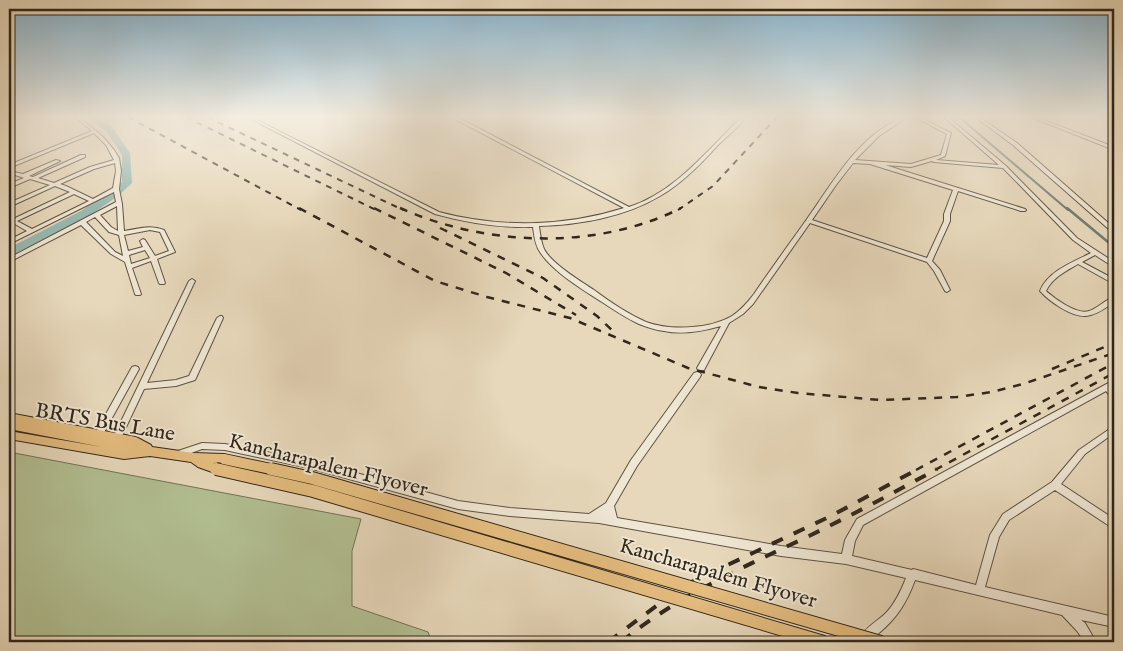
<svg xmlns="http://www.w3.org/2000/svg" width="1123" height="651" font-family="'IM FELL English',serif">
<rect width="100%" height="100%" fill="#e7d8bb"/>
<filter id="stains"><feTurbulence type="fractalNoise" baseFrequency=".004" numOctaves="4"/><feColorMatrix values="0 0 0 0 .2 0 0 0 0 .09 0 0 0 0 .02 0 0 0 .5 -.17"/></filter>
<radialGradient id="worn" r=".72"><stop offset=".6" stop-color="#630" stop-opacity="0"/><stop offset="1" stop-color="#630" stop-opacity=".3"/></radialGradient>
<!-- green -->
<path fill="#b2bf92" stroke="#727356" d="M9,452L361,519L352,551V606L428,632L432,642H9Z"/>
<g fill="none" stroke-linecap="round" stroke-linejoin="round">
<!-- stream-far1 -->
<path stroke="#6e7f76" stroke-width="2" d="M959,117L1068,210"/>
<!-- stream -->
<path stroke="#6e7f76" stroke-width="2.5" d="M1067,208L1114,247"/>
<!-- river -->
<path fill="#97b9b2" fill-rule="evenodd" d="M87,117H96L112,127L130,153L132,183L118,196L89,216L9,257V248L81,211L122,182V155L106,131Z"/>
<!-- minor casing -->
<g stroke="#5e5343" stroke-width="2">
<path id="minor" d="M75,117H79L103,137L114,150L119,158L121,171L119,189L122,204L124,231C138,229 150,224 164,230L175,252L157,259L165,283L164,284H160L159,283L151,261L132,268L141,294L140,295H136L135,294L125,262L111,254L81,225L9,262V258L116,202L114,192L9,244V240L27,231L13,223L9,225V221L70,192L55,186L9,207V203L50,185L30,179L9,188V184L24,178L9,173V171L23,174L56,160L60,161L29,176L33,177L81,155H85V157L38,178L54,183L90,167L114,160L106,145L94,133L9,168V165L92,131ZM115,163L116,171L113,188L93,199L66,186L60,184L94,169ZM74,194L89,201L32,229L17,221ZM117,206L118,231L111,227L100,215ZM95,217L109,232L119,235L123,256L115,252L86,222ZM150,230L160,232L169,251L155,256L145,240L143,239L140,241L143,247L128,251L124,235ZM145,250L150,258L131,264L129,255Z
M247,117H251L439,212C499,228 564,227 624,208L453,118V117H457L629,207C676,192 708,149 742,117H746C740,126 726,137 717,146C700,165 682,183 660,196C625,217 579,225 539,226C540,234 541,242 544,249C551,263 580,281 594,290C610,302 628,314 646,322C670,331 710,329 732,316C741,310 747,303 754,294C771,269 790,243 807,219C832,184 854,143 893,122C898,119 902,116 907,117L879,136L855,160L911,164L941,155L947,134L915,117H919L951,133L945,156L936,160L999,165L944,117H948L1006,166L1077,238L1114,262V267L1112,266L1095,255L1082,262L1114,279V284L1078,264C1066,271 1052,278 1046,291C1055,299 1077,315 1089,311C1098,308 1105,300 1114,297V302C1106,308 1096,315 1086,316C1072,317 1050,302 1041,292L1040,291C1048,271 1073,262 1091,253L1073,240L1003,168L934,162L932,161L911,167L885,165L1025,209L1026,210L1025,211H1021L958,191L950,214V221L932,261L940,270L950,290L947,292L945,291L934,271L927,262L810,223L753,304L743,314L729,323L704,370H698L697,368L721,326C703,331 683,335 664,331C655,330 647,327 639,324C626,318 614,310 602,302C583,290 552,271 540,252C535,245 534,235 533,227C499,228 468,223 435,214ZM853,163L870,164L953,190L944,214V221L927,258L812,220L836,185Z
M975,117H979L1017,143L1114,228V233L1112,232L1013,145Z
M1031,117H1036L1114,147V150Z
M192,279L195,281L147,383L176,380L189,376L217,318L220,316H222L223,318L196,378L195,380L176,386L144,389L120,440L117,441L114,440L113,438L189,281Z
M135,366L138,367L139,369L102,436L99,437L96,436L95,434L96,432L132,367Z
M697,372L700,373L701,375L700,377L637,466L614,506L617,518L781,546L842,554L845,540L857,519L1114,380V386L1112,387L1114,390V398L1111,397L1106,391L863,525L855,541L852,556L912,570L913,569L976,585L990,535L1003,514L1052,482L1079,450L1114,426V433L1085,454L1061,484L1114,519V528L1111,527L1055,490L1009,520L999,537L985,587L1114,617V627L1081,620L1085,623L1096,642H1085L1077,631L1062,615L915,580C907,602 897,618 879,633C874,638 870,642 862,642L860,638C863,629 879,620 886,613C895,603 901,591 906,578L846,564L781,556L599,523L510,516L458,509L309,468L225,450L202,449L178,458L175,456L174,454L175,452L202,443L225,444L309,460L458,501L510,508L589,514L606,503L631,460L694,373Z"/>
</g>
<!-- major casing -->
<g stroke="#31271b" stroke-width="2">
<path id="major" d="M9,413L136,437L151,445L152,447L194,453L224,454L228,456L229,459L228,462L213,463L220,466L221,469L220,472L216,474L212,472L198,467L191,462L150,456L124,459L9,439V431L102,447L9,429Z"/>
</g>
<!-- minor -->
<use href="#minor" fill="#efe6d3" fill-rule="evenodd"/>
<!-- major -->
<use href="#major" fill="#e4bc7e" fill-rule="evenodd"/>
<!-- rail-far2 -->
<path stroke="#31271b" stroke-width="2" stroke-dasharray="6 6" stroke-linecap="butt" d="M128,117L301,210
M186,117L376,210
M207,117L403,210
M678,210L713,186L777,117"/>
<!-- rail-far1 -->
<path stroke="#31271b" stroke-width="2.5" stroke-dasharray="8 8" stroke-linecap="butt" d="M299,208L435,281L487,297L570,318L688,368L759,387L798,393L880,400L957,397L992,392L1023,384L1114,353
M374,208L506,273L576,315
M400,208C485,246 596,251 681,208
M440,228L543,278L597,316L615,333
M1052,369L1114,343
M916,470L1114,363
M935,470L1114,373"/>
<!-- rail -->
<path stroke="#31271b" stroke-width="4" stroke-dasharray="12 12" stroke-linecap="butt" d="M608,642L683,586L831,516L918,469
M621,642C679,595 742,568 809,536C852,515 895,492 937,469"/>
<!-- major-bridge-far1 casing -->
<g stroke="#31271b" stroke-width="12" stroke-linecap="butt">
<path id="major-bridge-far1" d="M224,459L276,470
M216,469L222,470"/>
</g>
<!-- major-bridge casing -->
<g stroke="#31271b" stroke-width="14" stroke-linecap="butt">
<path id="major-bridge" d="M216,469L313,491L824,642
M271,469L312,478L881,642"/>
</g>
<!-- major-bridge-far1 -->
<use href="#major-bridge-far1" stroke="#e4bc7e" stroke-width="10"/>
<!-- major-bridge -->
<use href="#major-bridge" stroke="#e4bc7e" stroke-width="12"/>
</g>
<!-- sky -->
<linearGradient id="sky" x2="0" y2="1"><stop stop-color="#87b6d2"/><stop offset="0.56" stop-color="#f4ede0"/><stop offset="1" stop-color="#f4ede0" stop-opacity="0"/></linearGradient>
<rect width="1123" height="208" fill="url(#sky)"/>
<g text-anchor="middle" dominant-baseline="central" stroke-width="4" stroke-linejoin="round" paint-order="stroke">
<!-- near-street labels -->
<g font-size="21" fill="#31271b" stroke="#efe6d3">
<text transform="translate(105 423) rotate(10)">BRTS Bus Lane</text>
<text transform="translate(328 466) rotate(14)">Kancharapalem Flyover</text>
<text transform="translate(718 574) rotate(16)">Kancharapalem Flyover</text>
</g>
</g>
<!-- margin -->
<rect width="1123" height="651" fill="none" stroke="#e7d8bb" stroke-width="30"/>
<rect x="10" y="10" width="1103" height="631" fill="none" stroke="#31271b" stroke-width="2.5"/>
<rect x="15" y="15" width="1093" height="621" fill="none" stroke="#31271b"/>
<rect width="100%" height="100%" filter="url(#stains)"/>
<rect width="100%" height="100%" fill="url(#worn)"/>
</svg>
